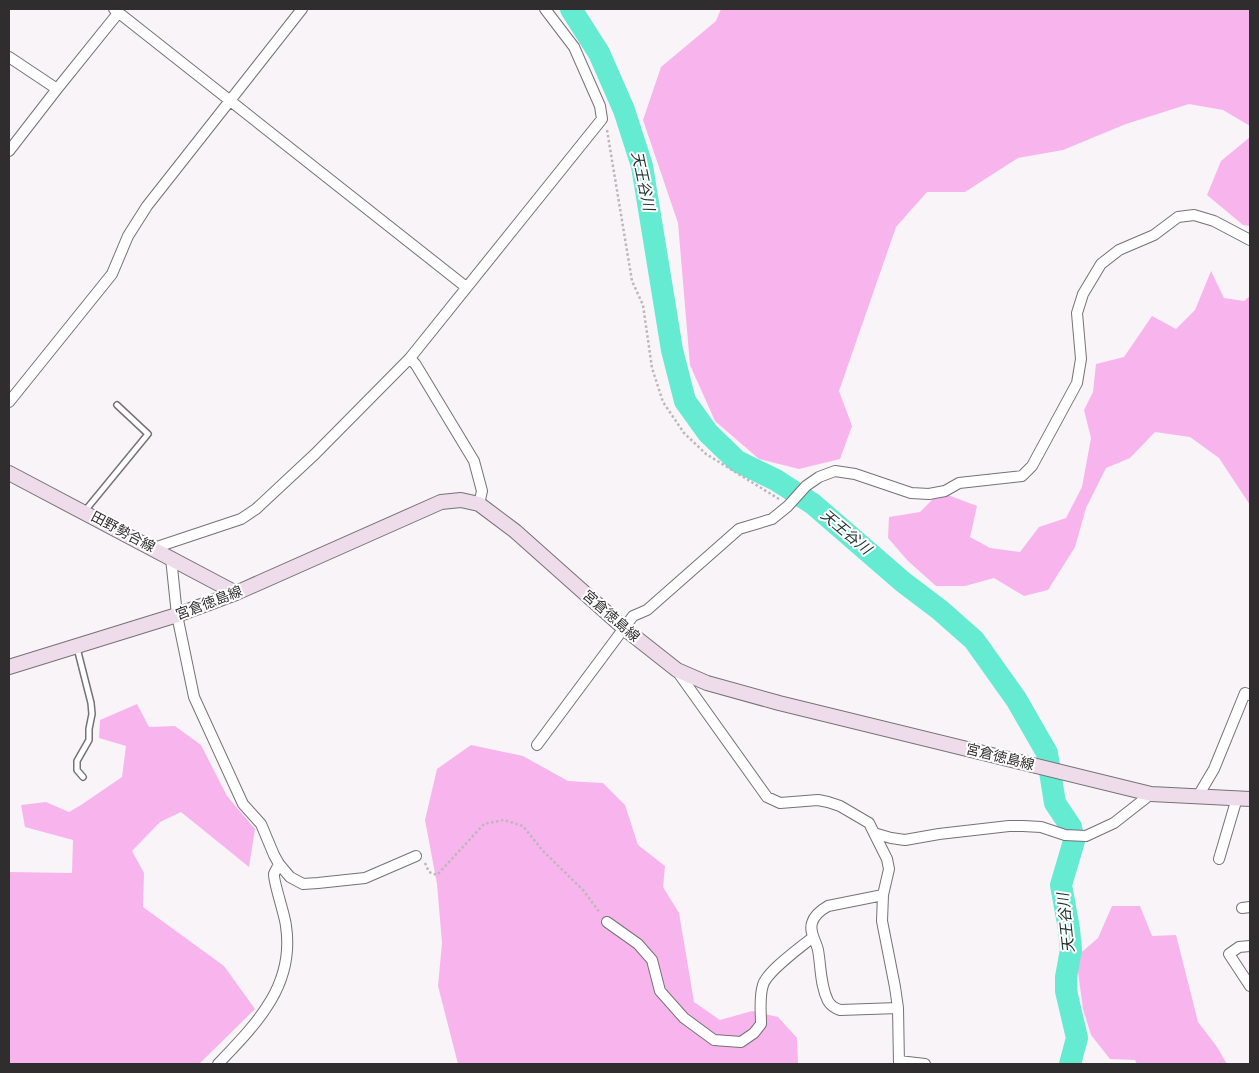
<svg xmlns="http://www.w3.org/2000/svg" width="1259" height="1073" font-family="Karla,'Noto Sans JP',sans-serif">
<rect width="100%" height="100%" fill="#f8f4f7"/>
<!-- green -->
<path fill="#f8b5ed" d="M721,9H1250V126L1223,110L1189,104L1126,124L1063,150L1018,158L965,192H927L896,227L839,391L852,426L840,459L799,469L759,459L715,421L690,365L678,223L643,120L661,67L716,21Z
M1250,137V226L1243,225L1207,195L1221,161Z
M1211,271L1224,298L1244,301L1250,296V505L1219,458L1190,437L1155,432L1130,458L1106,468L1086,508L1075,547L1048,590L1024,596L994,578L965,586H936L908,561L888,538L889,517L920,512L940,492L977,506L970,537L990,548L1020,552L1039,527L1066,518L1082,487L1091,438L1084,410L1093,392L1096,364L1124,357L1152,316L1176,329L1195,310Z
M137,704L149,727L175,726L201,745L227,796L255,829L249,867L181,812L160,822L132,851L144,873L143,907L224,966L255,1009L199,1064H9V872L72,873L73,840L25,827L21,805L46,802L69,812L81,805L122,777L126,746L99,738L100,720Z
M471,745L523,756L568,781L603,783L625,805L638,845L665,866L663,887L679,913L694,1002L720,1020L752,1011L778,1017L797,1038L798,1064H458L438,986L442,943L437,884L425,820L437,769Z
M1112,906H1140L1152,936L1176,935L1198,1022L1217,1047L1227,1064H1137L1135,1060L1110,1059L1091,1035L1083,1009L1076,957L1098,938Z"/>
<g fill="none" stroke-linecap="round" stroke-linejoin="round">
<!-- river -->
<path stroke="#64ebd1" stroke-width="22" d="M571,9L599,53L624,110L642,166L672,350L685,401L708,433L737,461L776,480L813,504L903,582L940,610L974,640L1016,699L1047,753L1055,803L1071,827L1074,841L1061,885L1069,929L1071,950L1066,977V991L1077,1038L1070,1064"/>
<!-- lane casing -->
<g stroke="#767275" stroke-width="8">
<path id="lane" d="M84,512L148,434L117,405
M77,648L91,703L92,714L89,729V740L77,761V770L83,777"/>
</g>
<!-- street casing -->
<g stroke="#767275" stroke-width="12">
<path id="street" d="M114,9L466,287
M9,57L57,89
M9,151L57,89L119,12
M410,358L416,365L474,461L482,491L479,504
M9,402L112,274L128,236L147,206L302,9
M154,548L241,519L256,509L315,454L410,358L602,119L600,106L574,47L545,9
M171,558L177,615L194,697L243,804L261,824L274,855L279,864L290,877L303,884L318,883L365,878L416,856
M677,671L767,797L780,803L818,800L828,802L840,806L869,823L887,859L889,869L883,895L882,921L895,987L898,1008L899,1064
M537,745L633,616L647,610L739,529L772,519L788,506L806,486L819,477L835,471L855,474L911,493L929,494L945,491L959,483L1022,476L1032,466L1077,383L1081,359L1077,313L1083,294L1101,264L1119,250L1154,235L1178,217L1194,215L1214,221L1250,240
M1198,796L1214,769L1245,693L1250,695
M874,833L891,838L905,840L939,834L1009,826H1023L1041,827L1065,835L1086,836L1114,823L1151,794
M1219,859L1237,798
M883,895L828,906C821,910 814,915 812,923C809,932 816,941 818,950C821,966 820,985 828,1001C831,1006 834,1008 840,1010L898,1008
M1242,908L1250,907
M607,922L638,944L652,960L660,991L684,1018L714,1040L741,1042L754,1033L761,1024C761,1012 759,997 763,985C767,971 801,947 813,937
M1250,946L1239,947L1229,954L1250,986
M899,1061L925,1064
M218,1064C256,1024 295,986 286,926C285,915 273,881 274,874C275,871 278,867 279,864"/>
</g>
<!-- secondary casing -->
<g stroke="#767275" stroke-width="16">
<path id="secondary" d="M9,473L236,593
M9,667L177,615L236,593L441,502L461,500L479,504L515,531L625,629L677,670L707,683L779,703L1151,794L1250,799"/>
</g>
<!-- path -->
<path stroke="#bbb8ba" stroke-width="2.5" stroke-dasharray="2.5 2.5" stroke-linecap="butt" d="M607,130L632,281L643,305L652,368L663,402L684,433L706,454L779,499
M425,863L429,872L437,875L484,824L504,820L523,826L543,851L583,890L600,913"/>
<!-- lane -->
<use href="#lane" stroke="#fff" stroke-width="5"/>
<!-- street -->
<use href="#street" stroke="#fff" stroke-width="10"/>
<!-- secondary -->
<use href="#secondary" stroke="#eedceb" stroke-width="14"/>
</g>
<g text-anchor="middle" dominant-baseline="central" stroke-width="4" stroke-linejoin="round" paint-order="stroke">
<!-- street labels -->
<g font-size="14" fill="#2f2d2e" stroke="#fff">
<text transform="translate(123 532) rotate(28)">田野勢合線</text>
<text transform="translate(209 603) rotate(-21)">宮倉徳島線</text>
<text transform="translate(611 616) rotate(41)">宮倉徳島線</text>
<text transform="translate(1000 757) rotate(14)">宮倉徳島線</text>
</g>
<!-- water labels -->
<g font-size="15" font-style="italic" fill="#1a312c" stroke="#fff">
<text transform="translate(643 181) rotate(78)">天王谷川</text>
<text transform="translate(846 532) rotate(40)">天王谷川</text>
<text transform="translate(1066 923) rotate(-96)">天王谷川</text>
</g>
</g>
<!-- border -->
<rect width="1259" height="1073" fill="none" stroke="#2f2d2e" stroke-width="20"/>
</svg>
